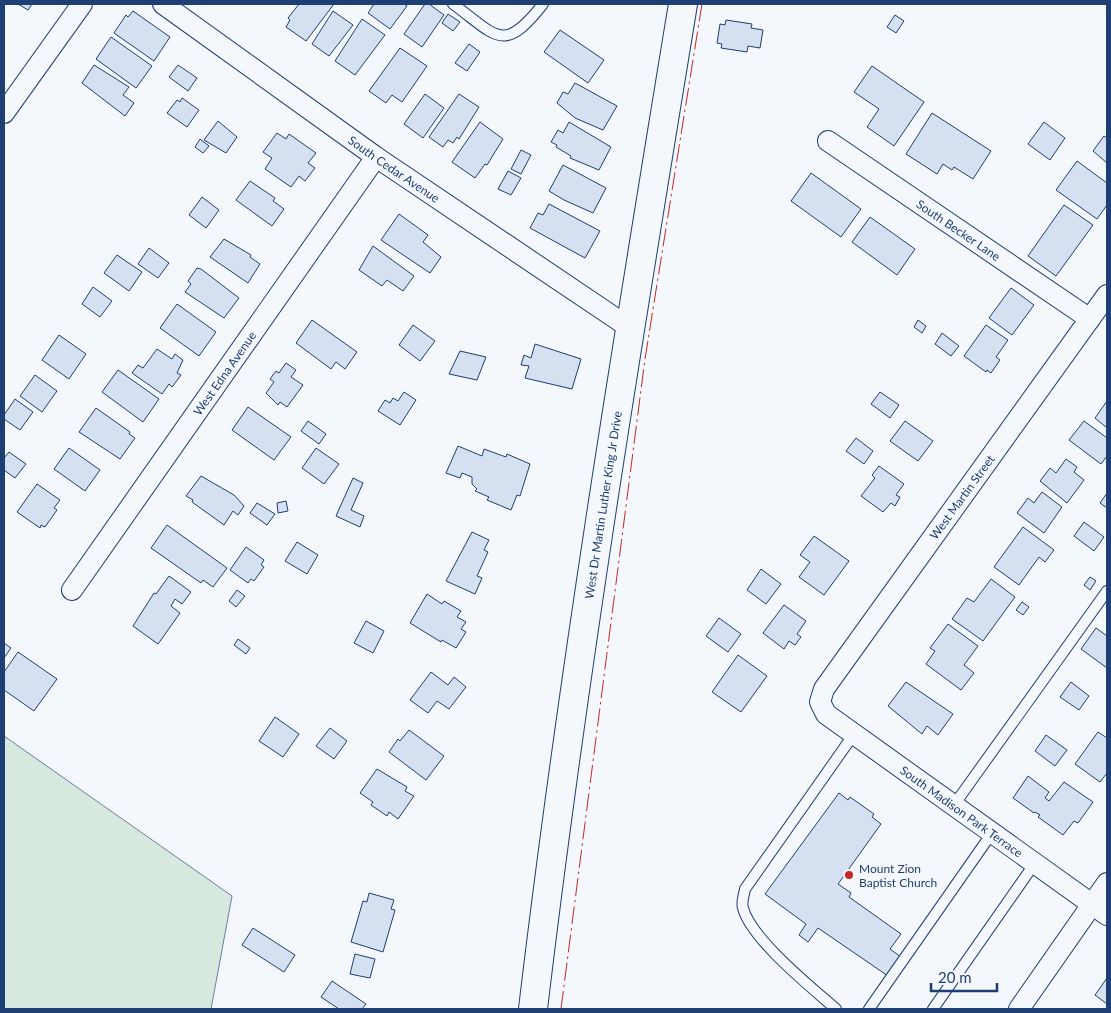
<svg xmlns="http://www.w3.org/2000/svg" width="1111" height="1013" font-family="Lato,sans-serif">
<rect width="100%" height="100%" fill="#f4f7fb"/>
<!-- green -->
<path fill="#d7e8df" stroke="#687fa3" d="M4,736L232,896L211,1009H4Z"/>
<!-- building -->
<path fill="#d5e0f0" stroke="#1d3f73" d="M18,4H32L28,10Z
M299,4H334L306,41L286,27L290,20L288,18Z
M374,4H404L407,6L390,29L368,13Z
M425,4H429L444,15L422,47L404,34Z
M133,11L170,37L154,61L114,33L126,15L128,17Z
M333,11L353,25L329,56L312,44Z
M448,14L460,22L453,31L442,23Z
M895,15L904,21L896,33L887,27Z
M362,19L385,35L355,75L335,61Z
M726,20L752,24L751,28L763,30L760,48L748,46L747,52L721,48L722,44L717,43L720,24L725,25Z
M560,30L604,60L588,83L544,52Z
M111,37L152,66L136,88L96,59Z
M469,44L480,52L467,71L455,63Z
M400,48L427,66L402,102L392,95L386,103L369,91Z
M94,65L129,87L123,95L134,103L125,116L82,83Z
M178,65L197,78L188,91L169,77Z
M872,66L924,102L894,146L867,127L879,109L854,92Z
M575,83L617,106L603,130L575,118L557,103L563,92L568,94Z
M425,94L444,108L423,138L404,124Z
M459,94L479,107L459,139L457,137L453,143L448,140L443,147L429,137Z
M182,98L199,110L187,127L167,113L177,100L180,102Z
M932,113L991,151L973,179L954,167L952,170L943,164L937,174L906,154Z
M218,121L237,137L226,153L204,140Z
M480,122L503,139L487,165L485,164L475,178L452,162Z
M569,122L611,147L599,170L570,158L571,156L556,147L557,145L551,142L558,130L563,133Z
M1044,122L1065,138L1050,160L1028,144Z
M277,133L286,139L289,134L316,153L308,163L315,168L305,181L299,176L291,187L265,169L272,158L263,152Z
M1104,136L1107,138V163L1093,151Z
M200,139L209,146L203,153L195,147Z
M521,150L531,155L521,174L511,169Z
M1077,161L1107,183V205L1097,219L1056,190Z
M563,165L606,188L593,213L564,200L549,191Z
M508,171L521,178L511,195L498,189Z
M811,173L861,209L841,237L791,201Z
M250,181L275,198L273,201L284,209L272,226L236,200Z
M202,197L219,210L206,228L189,215Z
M549,204L600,231L585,258L530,228L538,213L543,215Z
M1064,205L1093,225L1056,276L1028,256Z
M399,214L428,235L423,242L441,257L430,273L381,240Z
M870,217L915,249L897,275L852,242Z
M224,239L251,255L250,257L260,264L248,283L210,257Z
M373,246L414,276L403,291L387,280L382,286L359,270Z
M149,248L169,263L158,278L138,264Z
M117,255L142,272L129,291L104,273Z
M197,268L201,269L239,298L224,318L185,292L191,284L188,281Z
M93,287L112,301L100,317L82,304Z
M1011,288L1034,305L1012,335L989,318Z
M177,304L216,332L199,356L160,328Z
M312,320L357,352L345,369L336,362L331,369L296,343Z
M918,320L926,326L922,333L914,327Z
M413,325L435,341L420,361L399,345Z
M986,325L1008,340L996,357L1000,360L991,373L987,370L986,372L964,356Z
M942,333L959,346L951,356L935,344Z
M59,335L86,354L69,379L42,360Z
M535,344L581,359L572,389L525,378L529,366L521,365L524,355L531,358Z
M157,349L172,359L175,354L183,360L177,373L181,375L172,387L169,384L162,394L132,373L138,365L143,368Z
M460,351L486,357L477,380L449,374Z
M286,363L296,370L291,377L303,385L287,407L280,402L278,405L266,393L274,382L270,379L276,371L279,373Z
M118,370L159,399L143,422L102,392Z
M35,375L57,391L42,412L20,396Z
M404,392L416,400L400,425L378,411L385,400L390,403L393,398L398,401Z
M880,392L899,405L890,418L871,404Z
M15,399L33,412L20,430L4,419V415Z
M1107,401V428L1095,418Z
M248,407L291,437L274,460L232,430Z
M96,408L130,432L129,434L135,438L120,459L79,432Z
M308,421L326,434L319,444L301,431Z
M905,421L933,441L918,461L890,441Z
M1084,421L1107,438V456L1101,464L1069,440Z
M856,438L873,451L864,464L846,451Z
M458,446L482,456L484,449L506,457L507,454L530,464L520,496L517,495L511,510L487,500L489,497L475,491L477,489L472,484V477L462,473L460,478L446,473Z
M69,448L100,470L85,491L54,469Z
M316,448L339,464L324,484L302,468Z
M9,452L26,464L15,478L4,470V458Z
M1066,459L1077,467L1074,472L1084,480L1067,503L1040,481L1050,468L1056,473Z
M879,466L904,484L896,495L900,497L895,506L891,503L883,512L861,496L875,478L872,475Z
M201,476L234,495L244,506L238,515L233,511L224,525L192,502L193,500L186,496Z
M353,478L363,483L351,510L364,516L360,527L336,516Z
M37,484L60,500L54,508L57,510L45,527L41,525L40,528L17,512Z
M1042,492L1062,507L1044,533L1017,513L1028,498L1034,503Z
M1107,493V508L1100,503Z
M286,501L288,511L278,513L277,503Z
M257,503L275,514L267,525L250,513Z
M1084,522L1104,537L1094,551L1074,536Z
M167,525L227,568L213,587L203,580L201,583L151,548Z
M1023,527L1054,550L1045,562L1039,557L1019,585L994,567Z
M472,532L489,540L484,550L488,552L477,576L482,578L475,594L446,581Z
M814,536L849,561L824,595L799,577L810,562L800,555Z
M297,542L318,555L307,574L285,561Z
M246,547L264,560L261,565L264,567L254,581L251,579L248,583L230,570Z
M761,569L781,584L766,604L747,590Z
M169,576L191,592L182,604L175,599L171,606L180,613L158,644L133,626L154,593L156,594Z
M1090,577L1096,581L1090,590L1084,585Z
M991,579L1015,597L983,641L952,619L967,598L974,602Z
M237,590L245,596L236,607L229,601Z
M427,594L442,604L444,601L461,611L457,617L466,622L461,629L466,632L456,648L442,640L441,642L410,623Z
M1022,602L1029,607L1023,615L1016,610Z
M784,605L806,621L797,634L801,637L795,645L789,641L784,649L763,633Z
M719,618L741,634L728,652L706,636Z
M366,621L384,631L373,653L354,643Z
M948,624L978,646L964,665L974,673L961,690L926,664L935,651L930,648Z
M1096,628L1107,636V668L1081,649Z
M238,639L250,648L246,654L234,645Z
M4,643L11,648L4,658Z
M18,652L57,679L34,711L4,690V672Z
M738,655L767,676L741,712L712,692Z
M431,672L448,685L454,677L466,687L449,709L437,701L428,713L410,700Z
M906,682L953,714L938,735L927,726L922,734L888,706Z
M1071,682L1089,696L1079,710L1060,697Z
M275,717L299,734L283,757L259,741Z
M330,728L347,741L334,759L316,746Z
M409,730L444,756L426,780L389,752L398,739L400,741Z
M1098,732L1107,738V773L1100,782L1075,764Z
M1046,735L1067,750L1055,766L1035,751Z
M377,769L407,787L405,791L414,796L398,819L389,812L387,816L371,805L373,802L360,793Z
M1028,776L1049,792L1045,798L1049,801L1064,782L1093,802L1078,823L1074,821L1063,835L1038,817L1040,815L1035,812L1034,813L1013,798Z
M839,793L848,800L850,797L874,814L872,817L881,824L838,884L851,893L849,897L901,934L890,949L901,957L888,976L818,928L808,942L799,935L806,924L765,894Z
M369,893L394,900L391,909L395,910L383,952L351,942L363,901L367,902Z
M253,928L295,955L284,972L242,945Z
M355,954L375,959L370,978L350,974Z
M1107,978V1004L1095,995Z
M332,981L366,1004L362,1009H339L321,997Z"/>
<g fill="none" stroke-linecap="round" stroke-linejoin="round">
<!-- lane casing -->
<g stroke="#1d3f73" stroke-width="12">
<path id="lane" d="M453,4C497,36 503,55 543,4
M954,805L1107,591
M836,1009C811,987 751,939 743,908C741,902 744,895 745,889L854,734
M869,1009L992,833
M933,1009L1035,863"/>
</g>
<!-- street casing -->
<g stroke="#1d3f73" stroke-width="22">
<g id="street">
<path id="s1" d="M163,4L376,157L630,328"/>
<path d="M4,113L82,4"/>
<path id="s2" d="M828,141L1090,319"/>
<path id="s3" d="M1107,295L824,689L820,702L826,714L1107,915"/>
<path id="s4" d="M72,590L376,157"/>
<path d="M1019,1009L1107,883"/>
</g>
</g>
<!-- secondary casing -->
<g stroke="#1d3f73" stroke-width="30">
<g id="secondary">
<path id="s5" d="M533,1009C573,673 628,338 683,4"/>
</g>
</g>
<!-- lane -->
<use href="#lane" stroke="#f4f7fb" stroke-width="10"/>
<!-- street -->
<use href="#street" stroke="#f4f7fb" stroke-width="20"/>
<!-- secondary -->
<use href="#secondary" stroke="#f4f7fb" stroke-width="28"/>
<!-- power -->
<path stroke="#c62828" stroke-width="1" stroke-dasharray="18 4 2.5 4" stroke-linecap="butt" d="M561,1009L645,359L702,4"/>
</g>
<!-- markers -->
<circle fill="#c62828" stroke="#f4f7fb" stroke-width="2" cx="849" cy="875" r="5"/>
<g text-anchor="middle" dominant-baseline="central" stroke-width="4" stroke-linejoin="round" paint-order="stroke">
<!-- street labels -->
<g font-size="12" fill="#1d3f73" stroke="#f4f7fb">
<text stroke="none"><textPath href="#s1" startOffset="284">South Cedar Avenue</textPath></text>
<text stroke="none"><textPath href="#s2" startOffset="158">South Becker Lane</textPath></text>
<text stroke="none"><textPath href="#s4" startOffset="265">West Edna Avenue</textPath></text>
<text transform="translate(962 497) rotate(-54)">West Martin Street</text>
<text stroke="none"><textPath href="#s5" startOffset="509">West Dr Martin Luther King Jr Drive</textPath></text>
<text stroke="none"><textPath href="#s3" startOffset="679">South Madison Park Terrace</textPath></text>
</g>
<!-- poi labels -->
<g font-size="12" fill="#1d3f73" stroke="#f4f7fb" text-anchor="start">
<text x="859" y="868">Mount Zion<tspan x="859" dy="14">Baptist Church</tspan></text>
</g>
</g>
<!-- border -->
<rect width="1111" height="1013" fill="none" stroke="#1d3f73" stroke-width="10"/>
<!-- scale -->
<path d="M931 983v8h66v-8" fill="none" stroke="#1d3f73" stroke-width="2.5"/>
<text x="938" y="983" font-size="15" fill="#1d3f73" stroke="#f4f7fb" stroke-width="4" paint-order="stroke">20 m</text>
</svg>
